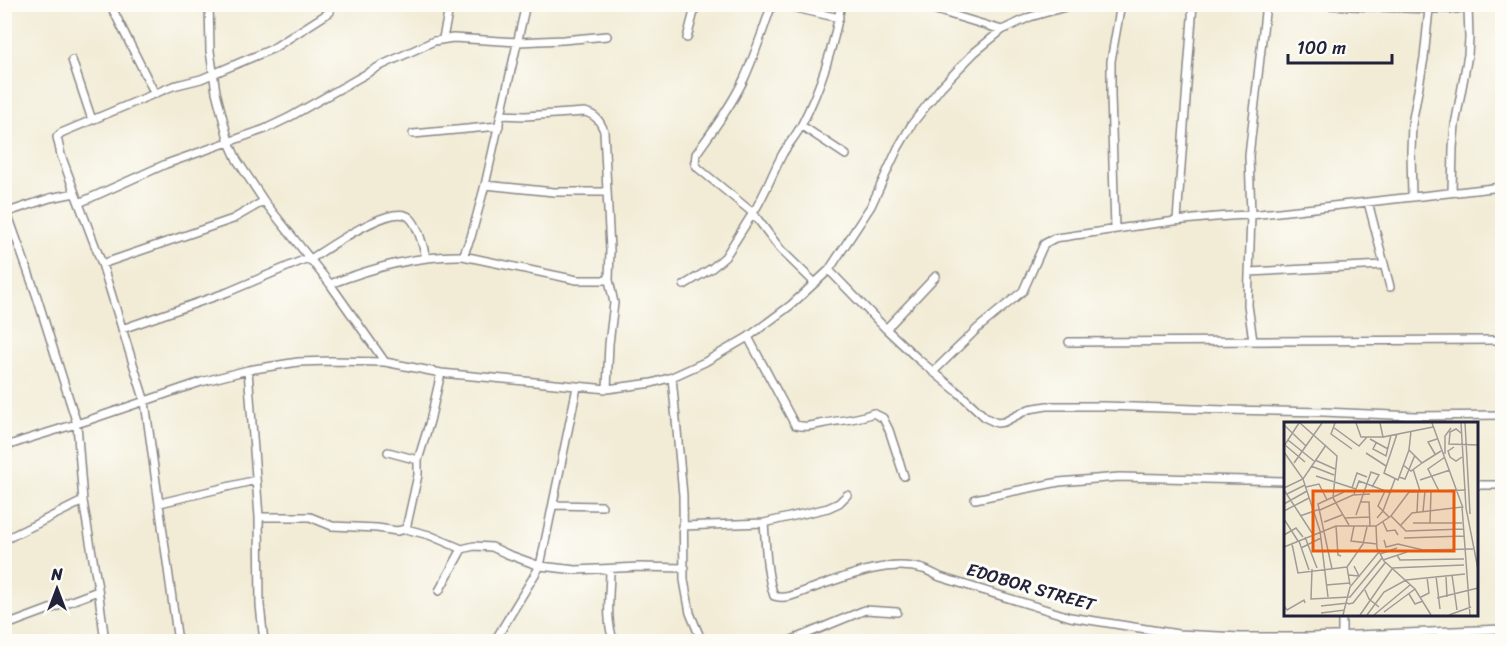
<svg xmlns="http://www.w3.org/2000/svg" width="1507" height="646" font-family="Sriracha,sans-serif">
<rect width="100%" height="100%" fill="#fdfcf7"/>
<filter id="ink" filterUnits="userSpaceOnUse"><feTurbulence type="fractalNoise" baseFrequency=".0167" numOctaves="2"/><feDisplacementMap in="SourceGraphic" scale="12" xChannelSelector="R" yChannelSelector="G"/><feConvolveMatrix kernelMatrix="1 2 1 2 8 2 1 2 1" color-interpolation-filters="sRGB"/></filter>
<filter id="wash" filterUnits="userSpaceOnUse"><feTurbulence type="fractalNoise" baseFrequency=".008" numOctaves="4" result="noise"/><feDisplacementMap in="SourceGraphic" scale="24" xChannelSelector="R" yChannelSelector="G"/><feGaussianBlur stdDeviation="1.35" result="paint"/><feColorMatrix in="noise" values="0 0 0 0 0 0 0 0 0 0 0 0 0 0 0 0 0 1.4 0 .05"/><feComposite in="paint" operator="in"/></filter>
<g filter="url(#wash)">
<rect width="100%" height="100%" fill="#f2ecd6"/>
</g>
<g filter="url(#ink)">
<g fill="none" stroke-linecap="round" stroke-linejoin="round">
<!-- minor casing -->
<g stroke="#8a8788" stroke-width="10">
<path id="minor" d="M110,4L155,94
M209,4L210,51L216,92L229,142L237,160L264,201L330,284L385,362
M778,4L839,18
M916,4L1002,30
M1300,4L1429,9H1456L1481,4
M443,38L450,4
M687,38L696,4
M72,60L92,120
M502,115L525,116L585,112C596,115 600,121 604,131L610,250L609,280L614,303L609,344L607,389
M802,126L846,155
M413,134L499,126
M485,185L554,192H606
M1452,192L1453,148L1455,125L1468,55L1469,38L1468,7
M1412,197L1411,151L1412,124L1424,58L1429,9
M1368,202L1390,287
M79,203L166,164L265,129L288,118L380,66L434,41L453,38L518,42L563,40L607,36
M4,204L36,294L77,424L83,501L98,588L105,642
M5,213L50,198L75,193
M1177,220L1193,4
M1115,229L1111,95V61L1121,4
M463,256L471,237L485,185L526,4
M309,260C327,249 393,201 410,218C418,225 423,246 426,257
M102,264L233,219L264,201
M829,270L886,329L918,359L959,393L986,418L997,423L1004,422L1029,409L1047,406H1104L1225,410L1323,412L1415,416L1502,415
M1249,272L1384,265
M815,283L781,250L753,213C765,195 772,174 782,155C788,144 797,135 802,124C821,87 834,45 841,4
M330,284C373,268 416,255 463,256L577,280H609
M684,285L712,268L725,257L753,213L698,168L695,164L696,154C713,130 731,106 744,79C755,55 763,30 772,4
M122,329L228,292L308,258
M886,329L936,276
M748,337L795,425C806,428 814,425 825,423C841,420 857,420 873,413L883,418L889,430L904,476
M1253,341L1248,305L1251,215L1249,156L1266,4
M1069,342L1502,340
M248,370L259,517L260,605L264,642
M933,372L978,328L1023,291L1044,244L1055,238C1121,229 1185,217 1251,215L1502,187
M441,373L430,421L418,460V475L406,529L429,535L462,549L474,546L492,547L507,554L540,566L576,570L640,567L685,568
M672,377L683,495L684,580L690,613L702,642
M4,447L24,440L89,420L201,382L248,370L298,362L331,361L385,362L441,373L607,389L652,383L672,377L705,362L748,337L791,305L829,270L871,206L898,148L912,124L941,87L975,52L1002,30L1030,17L1076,4
M388,452L418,460
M1476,485H1502
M975,499L1059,482L1119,477L1285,481
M160,503L256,480
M553,505L602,506
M259,517H310L332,526L377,528L397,531L406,529
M764,523C766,547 766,573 774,596C786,600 799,593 810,589C845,577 885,559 923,569C929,571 934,574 940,577L1070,617L1178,634L1240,637H1309L1502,629
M682,526L764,523L828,508L839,503L847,495
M4,540L83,501
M610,569C610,593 605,620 614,642
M439,591L462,549
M1342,614V635
M4,626L98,591
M178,642L145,402L102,264L75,193L61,155L57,137L61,133L173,86L201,79L272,49L330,12
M494,642L540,566L577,387
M787,642L865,610L897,612"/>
</g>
<!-- minor -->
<use href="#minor" stroke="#fff" stroke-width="7"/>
</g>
</g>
<g text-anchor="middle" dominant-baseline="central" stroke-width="6" stroke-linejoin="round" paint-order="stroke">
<!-- street labels -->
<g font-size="18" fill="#22223b" stroke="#fdfcf7">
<text transform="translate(1031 587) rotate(16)">EDOBOR STREET</text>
</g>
</g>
<!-- overview -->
<g transform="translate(1284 422)">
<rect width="194" height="194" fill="#f2ecd6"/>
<path fill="none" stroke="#9f9b98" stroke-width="1.5" d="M16,1L53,34L49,76L65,103M51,1L47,12L68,27M72,1L77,15H99M96,1L99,15L149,5M148,1L179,86M177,1L182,86L194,147M181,1L186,92M0,3L22,24M49,5L75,24L83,15M127,9L125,28L138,41L157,29M177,11L172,7L166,10L165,22L194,23M113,12L100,51L114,58L125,28M86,17L104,27M4,18L30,39M92,21L89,27L102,34L107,13M1,23L21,40M0,24L15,1M170,25L164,29L166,35L172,39L178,35M0,30L19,57L36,109L44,175M82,31L102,44M151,32L144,20L153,17M161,32V14L167,6M31,38L51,47M10,41L38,1M119,43L127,49L138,41M27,44L50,53M129,47L136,69M32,54L72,67M115,55L121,57L131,33M136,58L166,48M22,65L35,62L43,78M0,66L19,57L42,23M68,66L73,51L83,55M0,68L28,111M155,69L144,47L161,35M3,72L21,63M70,72L75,59L107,71M76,80H85L86,105M0,82L23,69M36,88L69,73L86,72M0,89L25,76M133,90L134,69M139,90L141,69M72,93L87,50L95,53L88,65M16,94L36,87M107,94L122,109L179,107M105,95L99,89L111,57M60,96L86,95M93,96L99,89L94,84L101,69M0,97L14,119M40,100L58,93M99,100L103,109L111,108L114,113M129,101H178M146,101L147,70M52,104L54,133L57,134M70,104L67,119L93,122M92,104L93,126L100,139L131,167L147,193M116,104L128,91L178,85L186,193M0,113L12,106L19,115M21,115L33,146M120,116L180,114M100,118L102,125L114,122L139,128L189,127M15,119L25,148M8,122L14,151L63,145M0,125L52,104H92L107,94L125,70L182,68M17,126L37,116M96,132L113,126M113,133L116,138L180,137M99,138L123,130M108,146L180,143M28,147L27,177L66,175L98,136M48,147L34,82L60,70M65,153L75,154L70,144M168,153L173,188M152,154L156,187M162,154L163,175M42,163L66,161M66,163L63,145L79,122L83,105M81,168L85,177L95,185M125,172L131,182L139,179M137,175L145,171L143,155M153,176L194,166M64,182L69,181L101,141M0,184L3,188L20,178L21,181M37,184L64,181M100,190L131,167M37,191L61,188M59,193L66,165L95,130M76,193L108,147M83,193L100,170L122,158L181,152M90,193L126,163M165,193L187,185"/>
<path fill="#e8590c" fill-opacity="0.15" stroke="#e8590c" stroke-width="3" d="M29,69H170V129H29Z"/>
<rect width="194" height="194" fill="none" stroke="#22223b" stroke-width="3"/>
</g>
<!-- margin -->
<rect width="1507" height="646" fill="none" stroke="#fdfcf7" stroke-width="24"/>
<!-- north arrow -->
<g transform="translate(57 589)" stroke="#fdfcf7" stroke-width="4.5" paint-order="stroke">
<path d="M0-4.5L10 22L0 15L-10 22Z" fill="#22223b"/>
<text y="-9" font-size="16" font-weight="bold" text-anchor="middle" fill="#22223b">N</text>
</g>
<!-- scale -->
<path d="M1288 54v9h104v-9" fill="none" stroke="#22223b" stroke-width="3"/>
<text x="1297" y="54" font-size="18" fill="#22223b" stroke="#fdfcf7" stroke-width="4.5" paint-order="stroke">100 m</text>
</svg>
